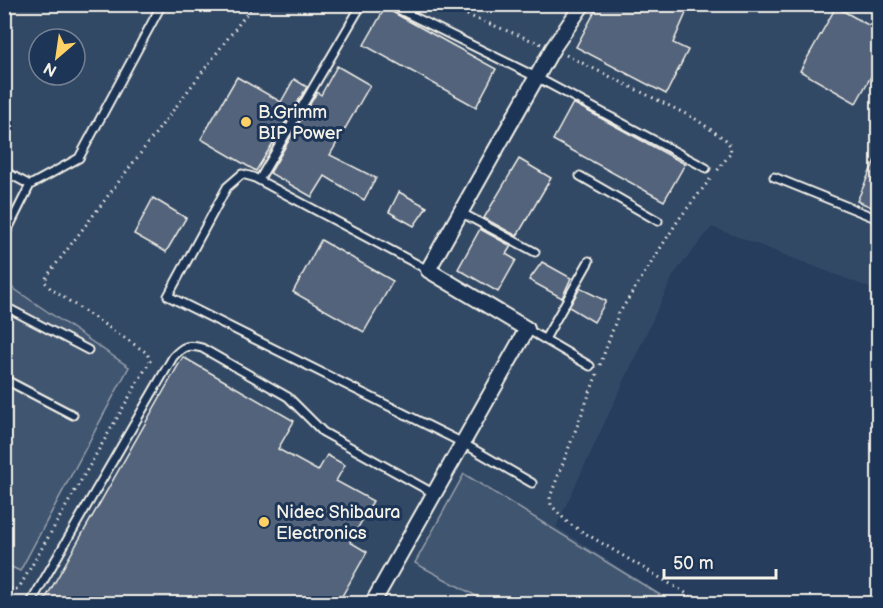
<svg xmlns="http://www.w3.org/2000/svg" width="883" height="608" font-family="'Balsamiq Sans',sans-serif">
<rect width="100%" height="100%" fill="#263d5d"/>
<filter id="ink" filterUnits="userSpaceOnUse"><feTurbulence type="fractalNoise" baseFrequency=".0167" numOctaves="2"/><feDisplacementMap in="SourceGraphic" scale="12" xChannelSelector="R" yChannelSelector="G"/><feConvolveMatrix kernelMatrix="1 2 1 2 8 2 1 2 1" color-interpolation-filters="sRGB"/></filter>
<g filter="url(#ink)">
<!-- built -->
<path fill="#334966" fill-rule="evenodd" d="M4,5H878V291L712,227L674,274L556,527L675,603H5ZM39,39H75V75H39Z"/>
<!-- green -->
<path fill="#40546f" stroke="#9aa2ac" stroke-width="1.5" d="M4,282L129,367L20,571L5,564Z
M464,474L673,603H489L415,563Z"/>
<!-- building -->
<path fill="#52647b" stroke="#f4f1e8" stroke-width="1.5" d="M599,4H690L673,43L688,50L666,94L576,47Z
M836,7L879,31V62L856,103L800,71Z
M385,8L496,69L476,107L364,45Z
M337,66L370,85L330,155L376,178L364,200L325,176L312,197L270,173L317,92L321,95Z
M237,77L281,102L294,79L307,87L256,171L201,139Z
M573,103L685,164L664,201L553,140Z
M879,151V210L857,201Z
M519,159L551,178L517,236L484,218Z
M399,192L427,207L414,226L389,212Z
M153,198L186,218L166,252L134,234Z
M480,229L511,246L506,254L516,260L498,292L458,269Z
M321,240L393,281L364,332L293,292Z
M542,262L571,278L562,298L529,280Z
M580,288L606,301L594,322L569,307Z
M183,357L294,421L278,449L318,471L327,455L345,465L336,481L373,501L350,542L367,552L338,603H43Z"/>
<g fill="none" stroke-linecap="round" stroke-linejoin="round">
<!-- lane casing -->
<g stroke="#f4f1e8" stroke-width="11">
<path id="lane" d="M388,4L536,77L706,168
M4,171L30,185L4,237
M580,176L658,221
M774,177L878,219
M259,180L362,4
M30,185L79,158L162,4
M460,212L535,252
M428,270L253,177L242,174L227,187L168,296L461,442L532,483
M4,306L88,350
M527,329L590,366
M545,339L589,261
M4,379L73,415
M30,604L173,357C183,346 188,344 202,348L288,397L323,432L433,493"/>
</g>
<!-- street casing -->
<g stroke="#f4f1e8" stroke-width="18">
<path id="street" d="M372,604L527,329L428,270L553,48L583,4"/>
</g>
<!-- path -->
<path stroke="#f4f1e8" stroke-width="3" stroke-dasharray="1.5 4.5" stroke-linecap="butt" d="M439,4L541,44
M566,55L694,118L726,140L731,147L730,154L717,171
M600,365L618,315L679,219L711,178
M597,374L550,497L551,505L568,523L704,604
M4,588L16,589L20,586L150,361L147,353L51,289L45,282L47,276L254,4"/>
<!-- lane -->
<use href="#lane" stroke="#1d3557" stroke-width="7"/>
<!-- street -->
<use href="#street" stroke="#1d3557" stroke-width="14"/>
</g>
</g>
<!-- markers -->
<g fill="#ffd166" stroke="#1d3557" stroke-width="2">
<circle cx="246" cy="122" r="6"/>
<circle cx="264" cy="522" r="6"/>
</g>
<g text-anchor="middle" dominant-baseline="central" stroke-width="6" stroke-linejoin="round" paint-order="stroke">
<!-- poi labels -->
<g font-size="18" fill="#f4f1e8" stroke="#1d3557" text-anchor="start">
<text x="258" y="112">B.Grimm<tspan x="258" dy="21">BIP Power</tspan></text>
<text x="276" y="512">Nidec Shibaura<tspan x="276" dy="21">Electronics</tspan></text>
</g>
</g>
<!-- margin -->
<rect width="883" height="608" fill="none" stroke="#1d3557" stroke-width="24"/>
<rect x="12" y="12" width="859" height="584" fill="none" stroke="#f4f1e8" stroke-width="2" filter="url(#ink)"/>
<!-- north arrow -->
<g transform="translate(57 57) rotate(209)"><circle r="28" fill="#1d3557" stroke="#738091" stroke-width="1.5"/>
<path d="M0-4.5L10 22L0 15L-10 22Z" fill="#ffd166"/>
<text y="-9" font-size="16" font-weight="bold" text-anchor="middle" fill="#f4f1e8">N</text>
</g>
<!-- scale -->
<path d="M664 569v9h112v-9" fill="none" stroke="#f4f1e8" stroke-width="3"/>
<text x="673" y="569" font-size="18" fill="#f4f1e8" stroke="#1d3557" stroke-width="4.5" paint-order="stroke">50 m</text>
</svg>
